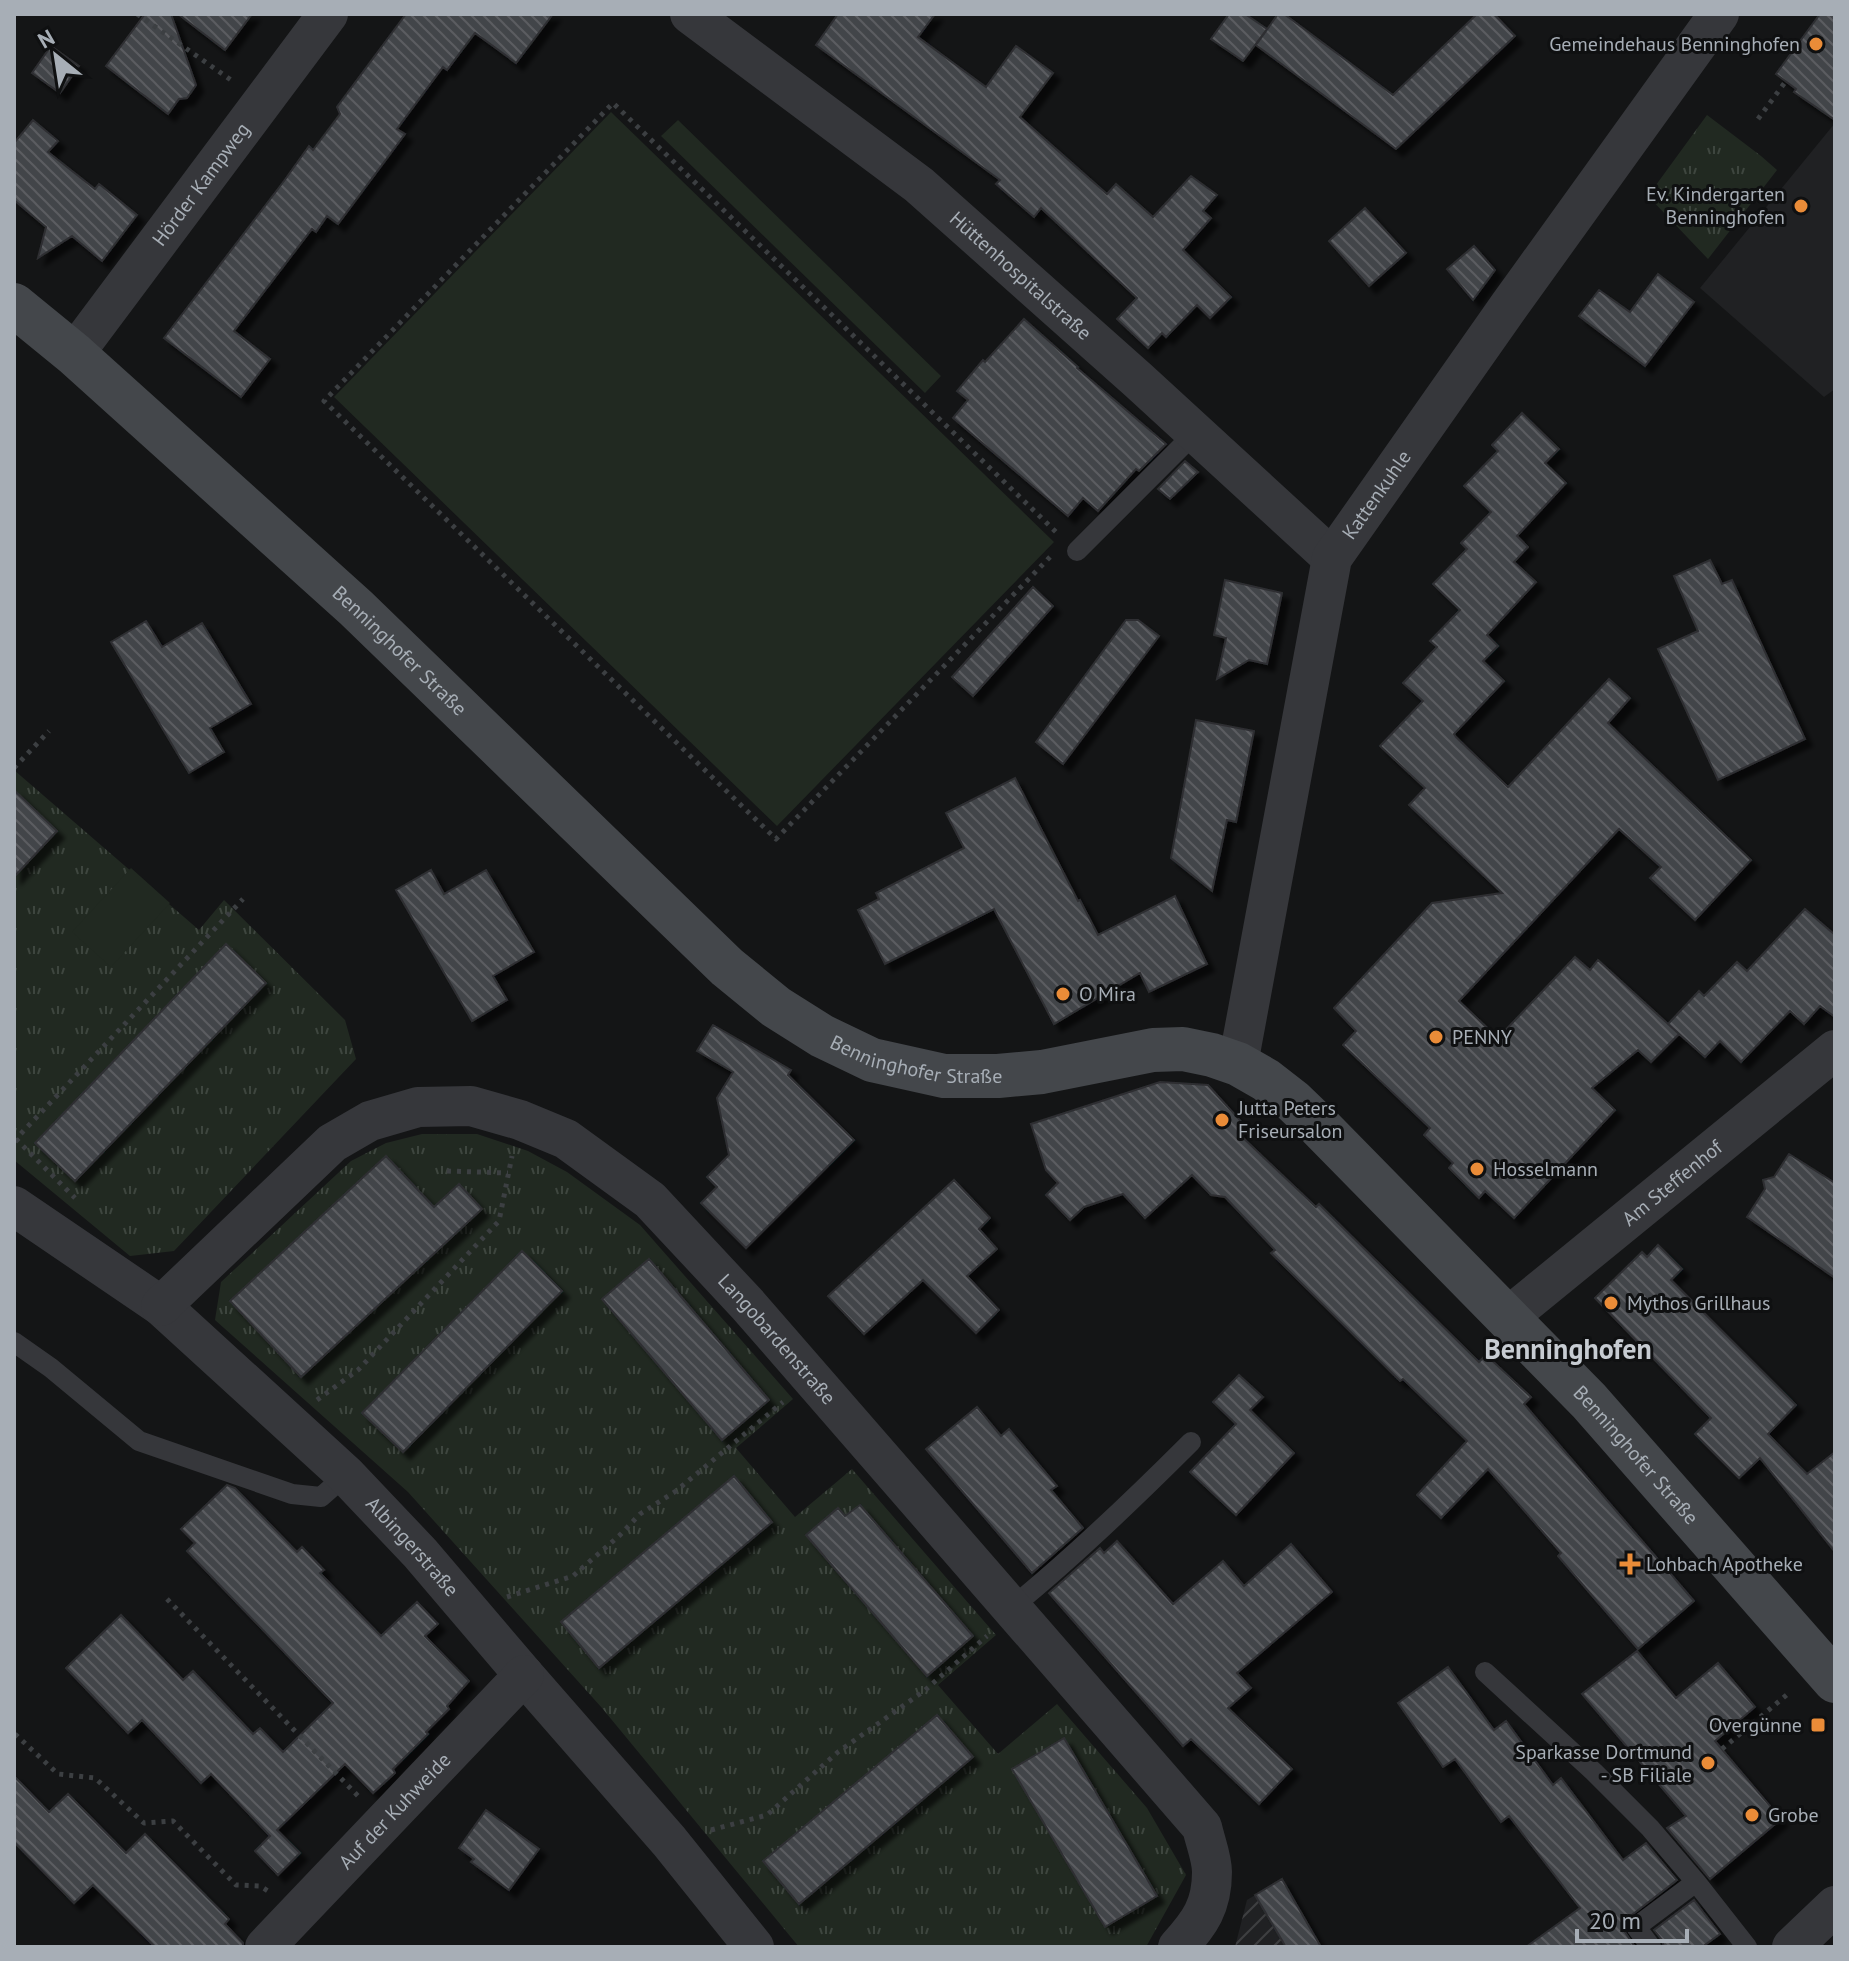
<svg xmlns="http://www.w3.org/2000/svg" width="1849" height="1961" font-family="'PT Sans',sans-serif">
<defs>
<pattern id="industrial-furrows" width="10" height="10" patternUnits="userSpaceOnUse" patternTransform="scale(2)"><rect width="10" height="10" fill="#202123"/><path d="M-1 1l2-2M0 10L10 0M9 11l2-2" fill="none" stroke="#3e3f41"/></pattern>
<pattern id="grass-tufts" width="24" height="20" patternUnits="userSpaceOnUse" patternTransform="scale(2)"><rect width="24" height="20" fill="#212921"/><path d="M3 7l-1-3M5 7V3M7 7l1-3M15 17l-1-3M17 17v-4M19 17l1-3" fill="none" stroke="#3e463f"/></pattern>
<pattern id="building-back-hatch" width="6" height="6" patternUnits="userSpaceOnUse" patternTransform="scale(2)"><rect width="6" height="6" fill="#434549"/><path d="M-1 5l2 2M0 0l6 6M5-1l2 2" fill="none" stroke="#5b5d61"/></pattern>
<filter id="shadow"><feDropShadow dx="7" dy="7" stdDeviation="2" flood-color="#0009"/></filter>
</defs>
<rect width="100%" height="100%" fill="#141516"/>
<!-- built -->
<path fill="#202123" d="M1835,123V389L1824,397L1700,288Z"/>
<!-- industrial -->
<path fill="url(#industrial-furrows)" d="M1282,1879L1322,1947H1235L1247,1900Z"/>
<!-- grass -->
<path fill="url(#grass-tufts)" d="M1707,115L1761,156L1777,170L1708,259L1648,196Z
M14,770L199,930L224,900L345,1020L356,1059L174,1251L130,1256L14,1160Z
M422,1134H477L528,1151L567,1172L640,1225L793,1399L736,1448L795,1517L852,1469L996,1635L938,1685L998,1754L1057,1704L1147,1808L1186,1875L1146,1947H799L602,1708L408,1492L215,1320L221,1282L351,1161L386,1143Z"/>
<!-- park -->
<path fill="#212921" d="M611,112L1054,542L777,826L334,397Z
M678,120L941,376L925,393L661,136Z
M131,868L170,903L111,967L72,932Z"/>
<!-- building -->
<path fill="url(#building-back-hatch)" stroke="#2e2f32" stroke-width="2" filter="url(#shadow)" d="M145,14H171L196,85L187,98L179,99L168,114L106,66Z
M178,14H252L225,50Z
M406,14H553L516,63L475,33L447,70L443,67L397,129L405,134L338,224L327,216L316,232L312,229L234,331L270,359L241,397L164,338L284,181L309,146L313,150L340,114L337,107Z
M838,14H935L918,37L986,87L1016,46L1053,73L1020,117L1107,194L1116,184L1153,217L1191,176L1217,195L1203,211L1211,218L1183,250L1231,297L1210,318L1197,305L1166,337L1162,333L1148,348L1117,319L1137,298L1041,208L1034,217L996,184L1000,180L816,45Z
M1229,14H1245L1267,29L1243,61L1211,39Z
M1278,14H1284L1393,95L1477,14H1494L1515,36L1396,149L1256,45Z
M1820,14H1835V120L1794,92L1796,89L1776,74Z
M51,46L79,66L60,93L32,73Z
M33,120L58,141L48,152L95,189L99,184L137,215L102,261L72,236L38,258L46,227L14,200V143Z
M1365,208L1406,253L1369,286L1329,241Z
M1474,246L1495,270L1473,300L1447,269Z
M1658,274L1694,302L1645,366L1579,316L1599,290L1630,312Z
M1024,319L1078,367L1077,368L1166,444L1139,471L1136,469L1098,511L1083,498L1068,516L953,418L968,400L957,391L983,360L985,362Z
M1522,413L1559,449L1545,463L1566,483L1517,536L1528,547L1514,562L1536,582L1487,635L1498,646L1483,661L1504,681L1454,734L1456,737L1508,787L1609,679L1630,698L1608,723L1751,860L1695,920L1650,878L1661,867L1619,829L1459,1001L1498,1038L1575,957L1590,970L1598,960L1679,1034L1651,1062L1638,1050L1592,1088L1615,1110L1514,1218L1485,1191L1479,1198L1449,1168L1453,1163L1424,1135L1430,1128L1343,1045L1356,1031L1334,1008L1432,903L1502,893L1409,805L1425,788L1380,746L1423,701L1403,683L1437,647L1430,641L1460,610L1433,584L1467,549L1461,543L1491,512L1464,486L1498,451L1492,445Z
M1185,461L1198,472L1170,499L1158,489Z
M1710,560L1722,584L1732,580L1805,739L1718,780L1658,649L1698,631L1674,576Z
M1225,580L1282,593L1267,664L1249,660L1217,679L1226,638L1214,635Z
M1033,587L1053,606L973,696L952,677Z
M1126,620H1138L1159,636L1063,764L1036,742Z
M146,621L162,647L202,623L251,704L210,728L224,752L189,773L111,642Z
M1196,720L1254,731L1236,822L1227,820L1212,891L1171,858Z
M1015,778L1078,901L1080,900L1098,935L1175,896L1207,964L1149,992L1140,973L1054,1024L994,909L885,964L858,910L879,899L876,893L964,848L946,813Z
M14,790L57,831L14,877Z
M431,870L444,894L486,870L534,952L493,976L507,1000L472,1021L396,890Z
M1805,909L1835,935V1017L1820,1006L1804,1024L1790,1011L1741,1062L1720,1041L1705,1057L1668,1024L1699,991L1704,996L1737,962L1747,971Z
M226,944L266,983L75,1181L35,1143Z
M713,1025L791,1070L788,1075L854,1140L746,1248L701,1203L717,1187L707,1177L729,1155L717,1098L733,1072L697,1051Z
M1160,1082L1208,1085L1245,1126L1238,1133L1316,1207L1319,1204L1479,1362L1486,1355L1531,1397L1524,1404L1694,1601L1638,1649L1558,1556L1561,1553L1488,1469L1441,1518L1417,1495L1467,1441L1403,1379L1400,1381L1271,1253L1275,1250L1225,1197L1211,1195L1192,1175L1145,1218L1123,1194L1084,1207L1070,1220L1046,1195L1058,1183L1046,1170L1031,1124Z
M1789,1154L1835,1183V1278L1747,1217L1765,1189L1763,1180L1774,1177Z
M386,1156L434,1207L459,1184L482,1209L301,1377L230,1301Z
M954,1180L990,1218L979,1229L997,1249L967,1276L999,1310L976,1333L923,1280L864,1334L828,1296Z
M1658,1245L1682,1269L1671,1280L1796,1405L1768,1434L1807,1474L1835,1452V1552L1760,1458L1739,1478L1695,1434L1711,1418L1595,1298L1642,1252L1647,1257Z
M522,1251L562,1291L403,1452L362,1413Z
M649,1259L769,1400L722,1440L602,1299Z
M1239,1375L1263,1397L1250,1410L1294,1453L1236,1515L1190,1472L1236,1424L1213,1402Z
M977,1407L1001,1436L1009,1429L1057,1486L1051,1490L1083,1528L1032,1573L926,1449Z
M734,1476L772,1522L599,1668L561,1622Z
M227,1485L235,1488L297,1552L302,1547L324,1570L320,1573L381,1636L417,1602L438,1624L425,1636L469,1681L447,1706L449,1709L426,1732L428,1734L393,1769L395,1773L373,1793L345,1764L277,1830L300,1853L278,1875L255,1851L270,1836L211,1774L201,1783L142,1720L128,1733L66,1668L121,1615L183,1680L193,1671L253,1734L260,1728L283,1752L333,1703L187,1551L195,1543L181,1529Z
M860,1505L973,1636L927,1676L806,1535L838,1508L845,1516Z
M1117,1541L1173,1604L1223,1561L1244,1586L1291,1544L1332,1592L1237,1673L1251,1688L1228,1708L1292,1769L1259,1804L1191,1739L1183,1746L1049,1593L1100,1548L1104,1553Z
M1637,1651L1676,1698L1718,1663L1755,1707L1715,1741L1781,1819L1710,1879L1667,1828L1686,1816L1582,1694Z
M1448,1667L1494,1730L1506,1721L1553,1785L1561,1778L1623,1860L1646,1843L1677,1880L1624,1921L1623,1929L1635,1947H1526L1580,1908L1509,1816L1501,1822L1455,1759L1443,1767L1398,1703Z
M937,1715L973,1757L799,1904L763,1861Z
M1064,1738L1157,1896L1105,1927L1012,1769Z
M14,1776L49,1812L68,1794L126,1853L145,1834L229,1919L225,1924L243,1943V1947H155L93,1885L74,1903L14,1842Z
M486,1810L539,1849L509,1890L471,1862L474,1859L459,1848Z
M1282,1879L1295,1902L1321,1947H1286L1255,1895Z
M1694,1900L1720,1934L1702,1947H1664L1662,1940L1654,1930Z"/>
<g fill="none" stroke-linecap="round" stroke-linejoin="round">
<!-- path -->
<path stroke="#3c3f42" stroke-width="5" stroke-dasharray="4 6" stroke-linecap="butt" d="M137,14L231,80
M1758,119L1786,81
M1050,557L776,839L324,401L613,103L1056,532
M14,768L49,731
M16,1139L75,1198
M14,1141L243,899
M447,1171L508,1173
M317,1400L358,1370L499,1221L512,1156
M507,1597L573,1576L620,1535L640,1514L676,1491L783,1402
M167,1599L358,1796
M15,1734L58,1774L95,1778L144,1823L173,1821L236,1885L260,1886L268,1891
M1722,1749L1789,1693
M711,1830L767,1815L838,1752L924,1691L987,1636"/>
<!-- service -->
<path stroke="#36373b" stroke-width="20" d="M1077,551L1195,433
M14,1342L51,1368L139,1441L292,1494L321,1497L346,1475
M1011,1608C1075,1556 1133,1500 1191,1442
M1485,1672L1594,1772L1650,1828L1696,1882L1636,1927L1651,1947
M1696,1882L1747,1947"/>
<!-- minor -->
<g stroke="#36373b" stroke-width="40">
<path id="s1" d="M690,14L919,185L1138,380L1332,558"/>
<path id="s2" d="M74,354L328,14"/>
<path id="s3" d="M1238,1064L1332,558L1509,306L1719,14"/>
<path id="s4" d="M14,1206L161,1306L346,1475L420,1553L524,1675L669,1841L754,1947"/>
<path id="s5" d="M161,1306L332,1143L370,1121L418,1107L471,1106L520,1120L566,1139L650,1200L748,1305L1202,1827C1205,1841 1212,1858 1212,1872C1212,1906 1200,1923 1178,1947"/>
<path id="s6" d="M1508,1317L1835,1050"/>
<path id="s7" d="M265,1947L524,1675"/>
<path d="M1792,1947L1835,1906"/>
</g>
<!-- secondary -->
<path stroke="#44474b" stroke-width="44" id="s8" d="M14,305L74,354L356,608L727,967L776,1007L822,1036L872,1060L944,1076H998L1042,1072L1153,1050L1183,1049L1212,1055L1238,1064L1266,1080L1293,1101L1319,1126L1589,1401L1835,1681"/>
</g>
<!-- markers -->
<g fill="#ea8c38" stroke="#0f1011" stroke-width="3">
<circle cx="1816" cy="44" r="8"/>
<circle cx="1801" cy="206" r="8"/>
<circle cx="1063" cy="994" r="8"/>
<circle cx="1436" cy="1037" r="8"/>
<circle cx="1222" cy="1120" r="8"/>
<circle cx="1477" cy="1169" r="8"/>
<circle cx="1611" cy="1303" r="8"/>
<path d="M1626 1552h8v8h8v8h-8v8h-8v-8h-8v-8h8z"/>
<rect x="1810" y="1717" width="16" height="16" rx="4"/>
<circle cx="1708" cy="1763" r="8"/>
<circle cx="1752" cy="1815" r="8"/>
</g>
<g text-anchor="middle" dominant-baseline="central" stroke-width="6" stroke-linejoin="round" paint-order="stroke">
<!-- poi labels -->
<g font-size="20" fill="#a7aeb6" stroke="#0f1011" text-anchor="start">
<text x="1800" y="44" text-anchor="end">Gemeindehaus Benninghofen</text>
<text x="1785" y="194" text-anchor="end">Ev. Kindergarten<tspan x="1785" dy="23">Benninghofen</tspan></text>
<text x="1079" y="994">O Mira</text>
<text x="1452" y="1037">PENNY</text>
<text x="1238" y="1108">Jutta Peters<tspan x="1238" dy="23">Friseursalon</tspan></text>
<text x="1493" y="1169">Hosselmann</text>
<text x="1627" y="1303">Mythos Grillhaus</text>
<text x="1646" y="1564">Lohbach Apotheke</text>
<text x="1802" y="1725" text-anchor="end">Overgünne</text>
<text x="1692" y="1752" text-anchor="end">Sparkasse Dortmund<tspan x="1692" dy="23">- SB Filiale</tspan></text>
<text x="1768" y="1815">Grobe</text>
</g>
<!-- street labels -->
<g font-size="20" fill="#a7aeb6" stroke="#0f1011">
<text stroke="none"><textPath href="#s2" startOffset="212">Hörder Kampweg</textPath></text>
<text stroke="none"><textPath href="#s1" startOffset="422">Hüttenhospitalstraße</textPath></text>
<text stroke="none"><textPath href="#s3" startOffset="592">Kattenkuhle</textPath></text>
<text stroke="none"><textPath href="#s8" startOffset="518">Benninghofer Straße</textPath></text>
<text stroke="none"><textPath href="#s8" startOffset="1190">Benninghofer Straße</textPath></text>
<text stroke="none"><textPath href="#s6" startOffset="212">Am Steffenhof</textPath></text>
<text stroke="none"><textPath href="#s5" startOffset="776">Langobardenstraße</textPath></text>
<text stroke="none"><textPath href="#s8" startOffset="2078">Benninghofer Straße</textPath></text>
<text stroke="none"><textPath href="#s4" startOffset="526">Albingerstraße</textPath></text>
<text stroke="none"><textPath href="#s7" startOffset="188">Auf der Kuhweide</textPath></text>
</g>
<!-- district labels -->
<g font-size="28" font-weight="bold" fill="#c7ccd2" stroke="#0f1011">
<text x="1568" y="1348">Benninghofen</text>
</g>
</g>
<!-- border -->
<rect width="1849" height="1961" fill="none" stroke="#a7aeb6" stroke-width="32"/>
<!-- north arrow -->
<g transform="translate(56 56) rotate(330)" stroke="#0f1011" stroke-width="6" paint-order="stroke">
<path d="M0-6L14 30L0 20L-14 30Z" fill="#a7aeb6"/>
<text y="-12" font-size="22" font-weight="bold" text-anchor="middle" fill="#a7aeb6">N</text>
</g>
<!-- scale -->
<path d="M1577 1929v12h110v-12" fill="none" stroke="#a7aeb6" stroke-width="4"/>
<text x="1589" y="1929" font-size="24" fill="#a7aeb6" stroke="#0f1011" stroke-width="6" paint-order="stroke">20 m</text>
</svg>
